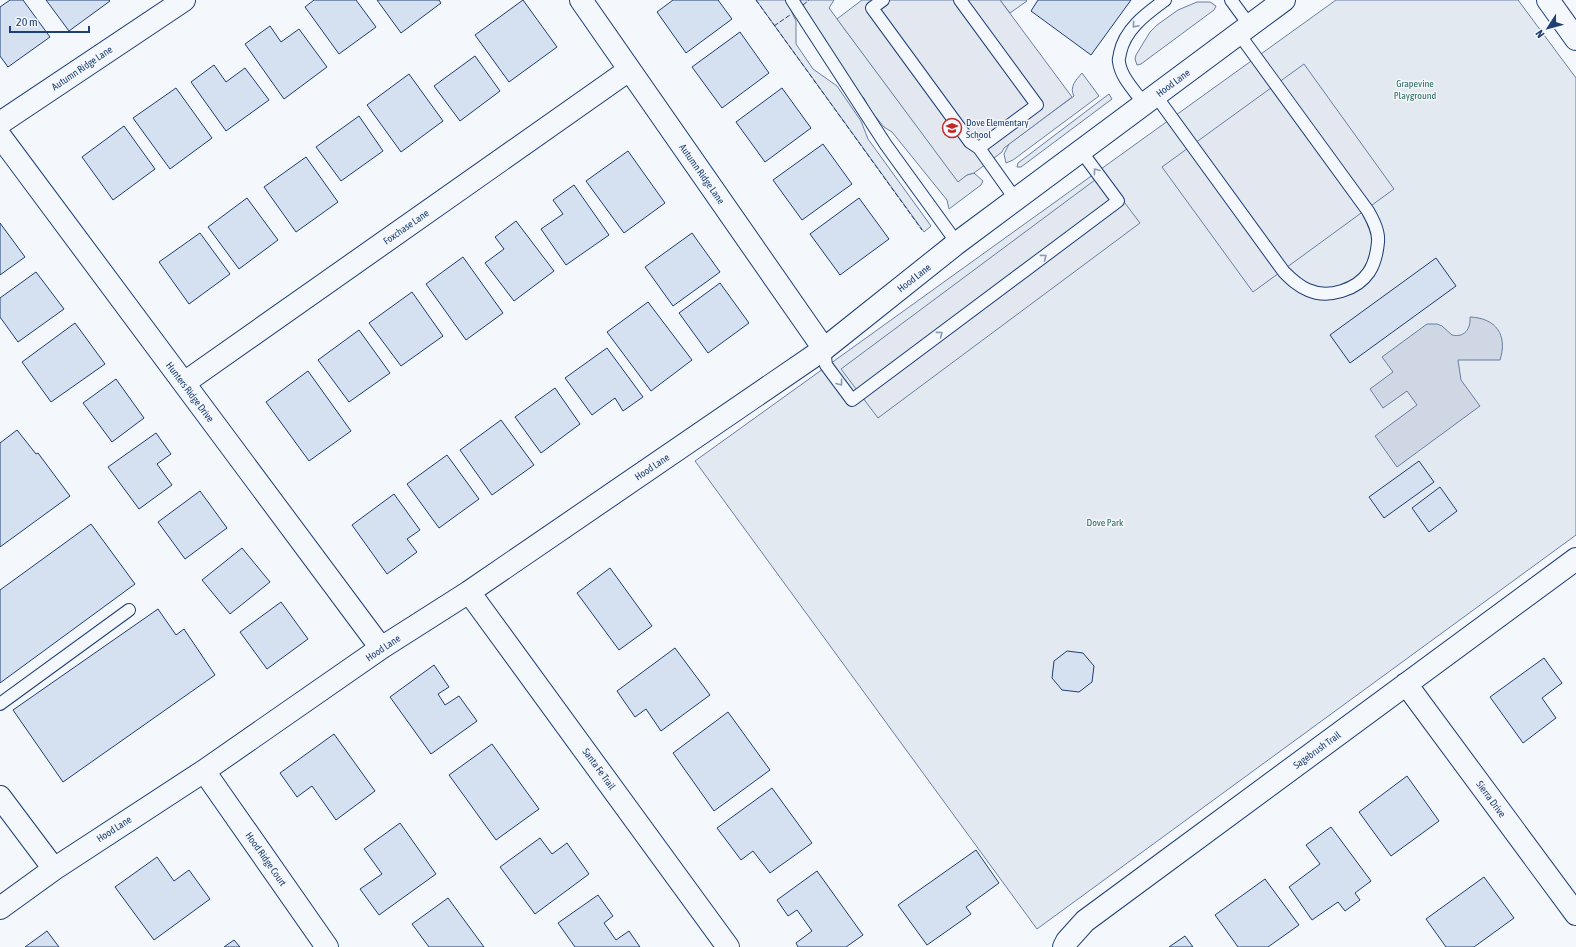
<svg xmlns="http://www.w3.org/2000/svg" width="1576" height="947" font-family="'Asap Condensed',sans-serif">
<rect width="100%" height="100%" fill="#f4f7fb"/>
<!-- green -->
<path fill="#e3e9f0" stroke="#687fa3" d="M756,0H786L796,21V44L813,69L837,86L861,121L868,139L931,226L924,232Z
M798,0H834L829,8L958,181L967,175L974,173L983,181L981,185L949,209L947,200L892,132L884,127L870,110L864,98L856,91L828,47L825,39L814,26Z
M1000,0H1026L1027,1L1010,13Z
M1336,0H1518L1576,78V535L1037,929L695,461Z
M1197,2H1210L1216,6L1214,10L1141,64L1137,65L1135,59L1136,55L1150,32L1157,25L1178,10Z
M1082,73L1099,96L1013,160L1006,163L1004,154L1009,144L1074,96C1069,87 1076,80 1082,73Z
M1109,94L1112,99L1021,167H1017L1018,163Z"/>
<!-- parking -->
<path fill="#e3e8f0" stroke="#687fa3" d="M862,0H1000L1072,97L1004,148L1002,152L974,173L967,175L958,182L837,19Z
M1304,64L1394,189L1253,292L1162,167Z
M1103,174L1140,223L878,418L841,369Z"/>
<!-- water -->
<path fill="#cfd7e4" stroke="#687fa3" d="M1470,317C1496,318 1508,335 1500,360H1458L1461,380L1480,406L1397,467L1375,436L1417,405L1407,391L1383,408L1370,389L1393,372L1382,357L1427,324H1437L1442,326L1452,335C1464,338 1471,329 1470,317Z"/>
<!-- building -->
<path fill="#d5e0f0" stroke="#1d3f73" d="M10,0H23L50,37L8,67L0,56V7Z
M46,0H109L110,1L69,31Z
M314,0H356L376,27L339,54L305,7Z
M377,0H439L441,3L401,33Z
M523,0L557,47L509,82L475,35Z
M673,0H718L732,19L686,53L657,12Z
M1038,0H1131L1091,55L1031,11Z
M270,26L281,42L299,29L327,67L284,99L245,44Z
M740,32L769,73L722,108L692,67Z
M475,56L500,91L460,121L434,86Z
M214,65L226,82L245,68L269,100L226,131L191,82Z
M409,74L443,121L401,152L367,105Z
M176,88L212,138L170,169L133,118Z
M782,88L811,128L765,162L736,122Z
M359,116L383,151L341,181L316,147Z
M124,126L155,169L113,200L82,157Z
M823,144L852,184L802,220L773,180Z
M628,151L665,203L624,233L586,181Z
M306,157L338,202L296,232L264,187Z
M574,185L609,235L566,265L541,229L563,214L553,200Z
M247,198L278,240L239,269L208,227Z
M859,198L889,239L840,275L810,234Z
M516,221L554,271L514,301L485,263L504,249L495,237Z
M0,223L25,257L0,275Z
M200,233L230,274L189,304L159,262Z
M692,233L720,272L673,306L645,267Z
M463,257L503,313L466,340L426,284Z
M1436,258L1456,286L1350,363L1330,335Z
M36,272L64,309L18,342L0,317V298Z
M720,283L749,323L708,353L679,313Z
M412,292L443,336L401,366L369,323Z
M648,302L692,360L651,391L607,332Z
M75,323L105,364L51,402L22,362Z
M359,330L390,373L349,402L318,360Z
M607,348L643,397L623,411L615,398L592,415L565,378Z
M308,371L351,431L309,461L266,402Z
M116,379L144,418L112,442L83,403Z
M555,388L580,424L541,453L515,417Z
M501,420L534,465L492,495L460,450Z
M17,430L36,454L38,453L70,496L0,547V443Z
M156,433L171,454L157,464L172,485L139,509L108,467Z
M447,455L479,499L439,528L407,484Z
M1419,461L1434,482L1384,518L1369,497Z
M1440,487L1457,511L1429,532L1412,508Z
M200,491L227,528L185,559L158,522Z
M394,494L420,530L407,539L417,552L387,574L352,525Z
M91,524L135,584L0,683V590Z
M242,548L270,582L230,614L202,580Z
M610,568L652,626L619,650L577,593Z
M281,602L308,639L267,669L240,632Z
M158,609L176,635L184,629L215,675L63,782L13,710Z
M675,648L710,695L661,731L646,709L635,717L617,691Z
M1067,651L1083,653L1094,666L1092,682L1079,692L1062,690L1052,678L1054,661Z
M1544,658L1562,683L1542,698L1556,718L1523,743L1490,697Z
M434,665L449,687L438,694L445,705L459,696L477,721L431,754L390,697Z
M728,712L770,770L714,811L673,753Z
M334,734L375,791L336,820L312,786L297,797L280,773Z
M492,744L539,809L496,840L449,775Z
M1407,776L1439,821L1391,856L1359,812Z
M772,788L812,843L770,873L753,851L741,860L717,828Z
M400,823L436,874L379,915L360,889L382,874L364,849Z
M1331,827L1371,881L1355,893L1360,900L1345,911L1338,902L1312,920L1289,887L1320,864L1306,845Z
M540,838L552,854L567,843L589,874L535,914L500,867Z
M976,850L999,883L966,907L971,914L927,945L898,905Z
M157,857L174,881L189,870L210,899L154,940L115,887Z
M817,871L863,935L846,947H798L796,943L812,931L797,910L788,916L777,900Z
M1484,877L1514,918L1474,947H1446L1426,919Z
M1265,879L1299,925L1268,947H1238L1215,915Z
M598,895L613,916L604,923L616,940L629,931L640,947H575L558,923Z
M448,898L484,947H429L412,924Z
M47,931L59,947H25Z
M1185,936L1193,947H1169Z
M234,940L240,947H224Z"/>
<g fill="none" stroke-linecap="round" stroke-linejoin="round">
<!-- service casing -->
<g stroke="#1d3f73" stroke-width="14">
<path id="service" d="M792,0L886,145L957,243
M883,0L872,8L970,142L979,148L1016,200
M960,0L1037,105L979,148
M1231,0L1250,26
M1156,96L1284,272C1291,279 1298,286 1308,290C1328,299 1357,290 1369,272C1375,263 1377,253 1378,242C1379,231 1373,220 1368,211L1239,34
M1144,104C1136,92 1121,78 1119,62C1118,59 1120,56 1120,53C1125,29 1146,14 1165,0
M824,349L826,365L852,400L1118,201L1081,151
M0,704L129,610"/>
</g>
<!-- minor casing -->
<g stroke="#1d3f73" stroke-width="24">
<path id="minor" d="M581,0L824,349
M0,123L184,0
M0,136L381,648
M184,383L629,70
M469,592L728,947
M1406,684L1576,914
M204,771L327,947
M0,797L54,869
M0,908L54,869L204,771L381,648L469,592L824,349L957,243L1284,0
M1064,947L1067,941L1085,921L1576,559"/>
</g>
<!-- secondary casing -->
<g stroke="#1d3f73" stroke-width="24">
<path id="secondary" d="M1548,0L1576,39"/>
</g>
<!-- service -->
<use href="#service" stroke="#f4f7fb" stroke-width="12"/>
<!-- minor -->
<use href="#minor" stroke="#f4f7fb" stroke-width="22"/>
<!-- secondary -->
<use href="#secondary" stroke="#f4f7fb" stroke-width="22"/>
<!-- fence -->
<path stroke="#1d3f73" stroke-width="1" stroke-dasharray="5 2" stroke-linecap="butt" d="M756,0L922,230
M803,5L809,0
M774,26L790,15"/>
</g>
<!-- one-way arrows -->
<defs><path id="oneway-chevron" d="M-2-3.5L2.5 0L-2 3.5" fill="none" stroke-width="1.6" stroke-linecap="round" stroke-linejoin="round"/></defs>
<g stroke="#889bb7">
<use href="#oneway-chevron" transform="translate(1135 25) rotate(131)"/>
<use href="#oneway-chevron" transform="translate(1096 171) rotate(-127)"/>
<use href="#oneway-chevron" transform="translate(1044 257) rotate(-37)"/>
<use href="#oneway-chevron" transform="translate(940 334) rotate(-37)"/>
<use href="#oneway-chevron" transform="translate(840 383) rotate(53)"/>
</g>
<!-- icons -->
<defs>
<g id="school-ring" transform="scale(1)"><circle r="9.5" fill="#f4f7fb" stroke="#c62828" stroke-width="1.5"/><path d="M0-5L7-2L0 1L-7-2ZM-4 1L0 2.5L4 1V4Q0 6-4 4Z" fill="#c62828"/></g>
</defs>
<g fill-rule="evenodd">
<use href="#school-ring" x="952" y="128"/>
</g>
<g text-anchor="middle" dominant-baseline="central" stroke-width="3" stroke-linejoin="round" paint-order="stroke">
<!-- street labels -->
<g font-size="10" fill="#1d3f73" stroke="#f4f7fb">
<text transform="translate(82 68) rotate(-34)">Autumn Ridge Lane</text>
<text transform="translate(1173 83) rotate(-37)">Hood Lane</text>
<text transform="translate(702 174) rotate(55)">Autumn Ridge Lane</text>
<text transform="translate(406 227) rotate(-35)">Foxchase Lane</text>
<text transform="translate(914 278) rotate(-38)">Hood Lane</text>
<text transform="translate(190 392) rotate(53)">Hunters Ridge Drive</text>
<text transform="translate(652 467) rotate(-34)">Hood Lane</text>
<text transform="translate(383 648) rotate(-34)">Hood Lane</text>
<text transform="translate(1317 750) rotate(-36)">Sagebrush Trail</text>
<text transform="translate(599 769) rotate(54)">Santa Fe Trail</text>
<text transform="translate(1491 799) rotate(54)">Sierra Drive</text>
<text transform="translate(114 829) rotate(-33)">Hood Lane</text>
<text transform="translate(266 859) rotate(55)">Hood Ridge Court</text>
</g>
<!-- park labels -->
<g font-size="10" fill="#2c6c60" stroke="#f4f7fb">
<text x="1415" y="83">Grapevine<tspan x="1415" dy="12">Playground</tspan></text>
<text x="1105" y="522">Dove Park</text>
</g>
<!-- poi labels -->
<g font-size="10" fill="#1d3f73" stroke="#f4f7fb" text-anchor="start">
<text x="966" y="122">Dove Elementary<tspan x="966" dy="12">School</tspan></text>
</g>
</g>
<!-- north arrow -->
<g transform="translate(1548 28) rotate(234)" stroke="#f4f7fb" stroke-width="3" paint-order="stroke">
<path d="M0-3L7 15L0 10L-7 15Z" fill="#1d3f73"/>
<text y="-6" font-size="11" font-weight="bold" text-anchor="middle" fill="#1d3f73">N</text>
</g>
<!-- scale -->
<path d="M10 26v6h79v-6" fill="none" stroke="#1d3f73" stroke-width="2"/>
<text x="16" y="26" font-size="12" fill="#1d3f73" stroke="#f4f7fb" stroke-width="3" paint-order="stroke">20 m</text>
</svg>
